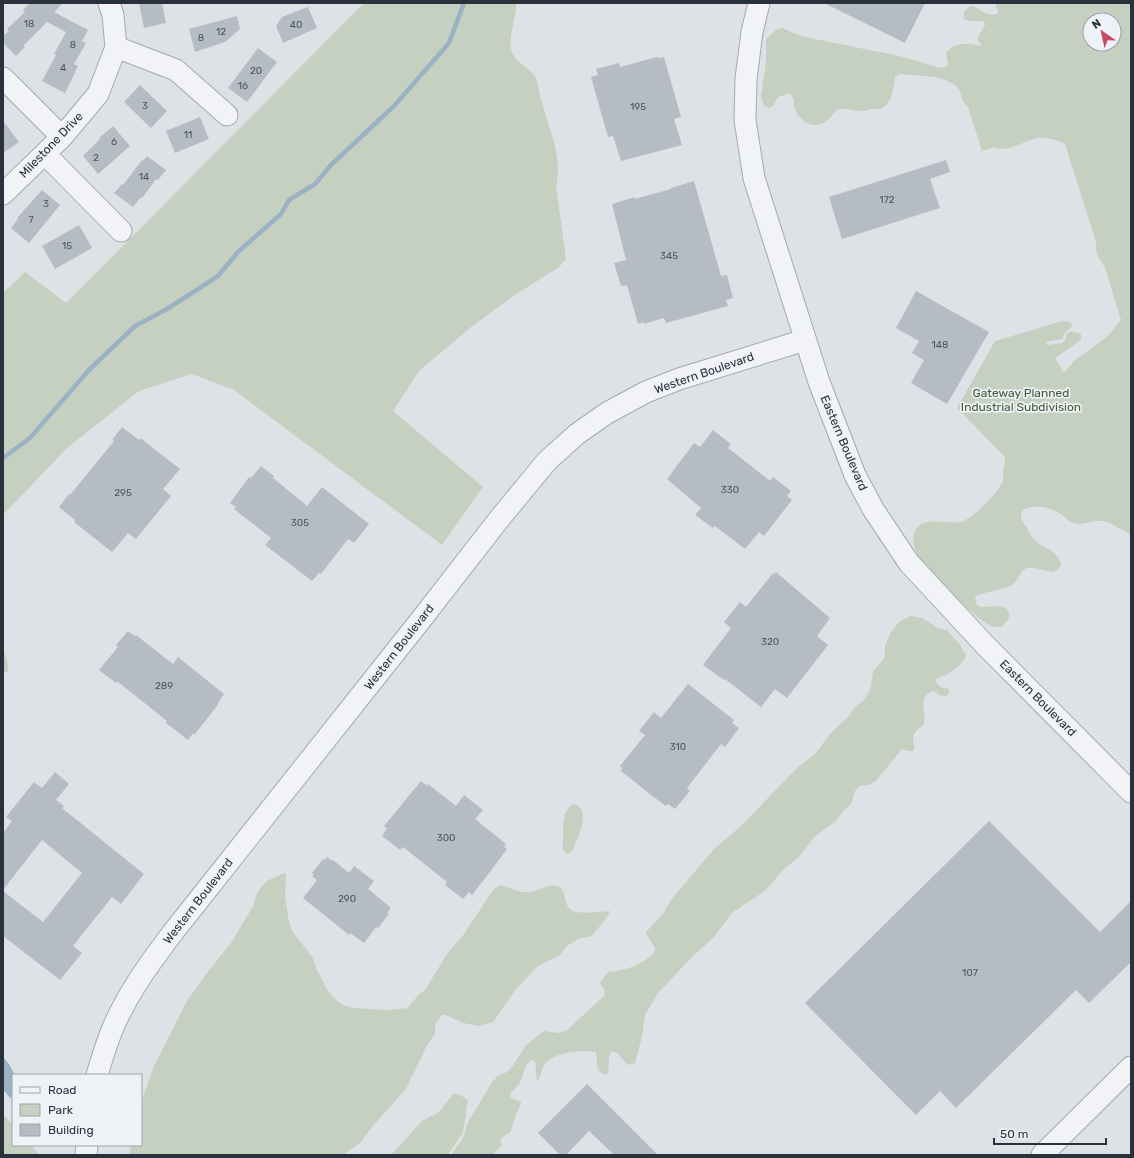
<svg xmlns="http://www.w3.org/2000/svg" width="1134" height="1158" font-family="Rubik,sans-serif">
<rect width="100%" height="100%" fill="#dee2e7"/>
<!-- green -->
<path fill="#c5d0c0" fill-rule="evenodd" d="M364,3H516C517,15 508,39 511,49C514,62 528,66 535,76C538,81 539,94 541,100C549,128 563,157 556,186L566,259L559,267L515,295L471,327L419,371L393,411L483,487L442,545L234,390L192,374L139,391L66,449L3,515V293L25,272L66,303Z
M997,3H1131V534C1122,531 1113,523 1103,521C1092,519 1082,528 1071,522C1067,521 1065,516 1061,514C1058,512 1054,511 1050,509C1042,505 1019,504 1021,518C1022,522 1024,524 1026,526C1028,529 1029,534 1032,537C1040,548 1060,550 1061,566L1054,572C1048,572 1031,566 1027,568C1018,572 1019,582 1010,586C999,591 987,591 976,596C974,601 976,604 980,607L998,606L1006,608L1010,615C1007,622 1003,628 995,627C983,627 933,576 924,565C918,557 911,545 914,534C920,514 945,525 960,522C972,520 999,492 1003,481C1004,478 1003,475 1003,472C1004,467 1005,462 1005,457L957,408L995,341L1062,321C1067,321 1070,321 1073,325L1065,333L1062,339L1046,342L1047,345L1062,343L1066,339V334L1071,331L1081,334V339L1078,342L1055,358L1064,373L1075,360L1108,336L1121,320L1105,268L1099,258L1096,251V242L1065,144C1059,140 1045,137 1038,138C1026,140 1005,154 995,147L982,151L968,107L962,100L960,91L956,86L950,82L936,77L900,74L895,77C893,87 893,105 880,109C877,109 874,109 871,109C867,110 863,112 859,111C853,111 846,108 840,109C834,110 833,115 829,119C819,129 806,126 798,115C795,111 793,105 794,100L790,93L778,97L773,106L769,108L764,106L761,96L766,62V39L776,30L782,28L801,36L820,40L899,56L941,68L945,67L948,65L946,53C952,43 969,42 979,46L981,44L978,41V37L985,25L983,21H970L964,19C962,12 965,10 970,6C982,8 983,17 997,14L998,11L996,7ZM1090,20H1114V44H1090Z
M911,616L922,618L938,628L947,630L961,646L966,656C963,663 954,670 948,674C944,676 940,676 936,679C936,687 943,688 949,689V693L946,696L939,695L936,692L932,691C917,699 927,709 924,724C921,727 916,730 914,734C911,739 916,745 914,751H909L902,749L876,781L869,785L859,786L855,791L851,804L844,810L836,821L815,836L799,857L783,870L765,891L733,912L713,938L691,958L658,993L645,1015L642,1037L635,1063L628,1065L617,1053L612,1051C606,1058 611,1067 607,1075C594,1072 598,1062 596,1052C583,1050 552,1052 544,1065C541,1070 541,1077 537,1082L535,1061L531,1060L526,1065L520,1083L510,1094L511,1098L521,1102V1103C518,1111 512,1123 511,1131L500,1139L502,1145L492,1155H451L463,1138L468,1122L493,1081L498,1076L507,1072L512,1067L526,1045L544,1031L559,1033L567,1030L604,996L605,991L600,983L608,972C624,971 642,965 654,953L655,948L646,933L648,930L663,914L671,900L714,849L741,826L797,768L815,754L830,734L848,717L856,706L865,699L871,687L873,671L883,660L885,656V646L891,632L900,621Z
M3,651L7,659L8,672H3Z
M573,804C593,808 577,839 573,850L570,853C567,853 566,854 564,851C562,848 563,842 563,839C563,826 562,811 573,804Z
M284,873L286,874L285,896L289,922L293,932L313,958L317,970L328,991L336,1000L343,1005L352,1008L389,1010L408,1008L419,994L425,990L447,954L464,934L493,890L500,885C510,887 520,894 530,892C539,891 548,883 557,886C568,889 562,906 573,911C580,914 601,912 610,911C606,921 598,927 592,936L578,939L567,946L560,955L538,966L516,989L493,1022L479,1026L463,1023L446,1015H442L435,1024V1034L427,1045L406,1089L371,1128L360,1143L343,1155H129L131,1145H141V1102L154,1066L187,1001L210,969L231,943L252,908L257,894L262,886L267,881Z
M453,1094C458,1093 463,1097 468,1100L463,1132L448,1155H391L422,1121L439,1112Z
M3,1114L13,1125V1145H31L39,1155H3Z"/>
<!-- water -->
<path fill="#9bb2c5" d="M3,1057L9,1064L15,1075H13V1095L10,1098L3,1089Z"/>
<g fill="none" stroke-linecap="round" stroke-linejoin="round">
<!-- stream -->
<path stroke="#9bb2c5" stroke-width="4.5" d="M3,458L30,438L88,371L135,326L167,309L218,276L238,252L281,214L289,200L315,184L331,165L394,106L449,43L464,3"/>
</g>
<!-- building -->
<path fill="#b6bcc3" d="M30,3H63L54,12L88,30L82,41L86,43L74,64L78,66L65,93L42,81L56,55L54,54L66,32L47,22L23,46L25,47L16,56L3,43V36L9,31L7,29L25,12L23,10Z
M139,3H162L166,23L144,28Z
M824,3H925L905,43Z
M308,7L317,28L283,43L276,26L282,17Z
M237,16L240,29L225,42L195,52L189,29Z
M258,48L277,62L247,102L228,88Z
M657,57L658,58L664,57L681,117L674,119L682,145L621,161L613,136L608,137L591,77L598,75L596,69L619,63L620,67Z
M140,85L167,111L151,128L124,102Z
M200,117L209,139L175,153L166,131Z
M3,121L19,142L3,153Z
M113,126L130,146L98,174L83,156L100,139L99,138Z
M147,156L166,170L158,180L156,179L142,198L141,197L133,207L114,193L122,184L123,185L142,160L143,161Z
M946,160L950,172L930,179L940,208L842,239L829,197Z
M694,181L721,276L727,275L733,298L726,300L728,306L666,323L664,318L644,324V322L638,324L627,285L621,286L614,263L626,260L612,204L635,197V199L671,189V188Z
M42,190L60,205L29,243L11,228L18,219L17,218Z
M79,225L92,248L55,269L42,246Z
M916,291L989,332L947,404L911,383L924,360L912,353L919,341L896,328Z
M122,427L139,440L140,438L180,469L163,489L171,496L136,539L128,533L112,552L74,522L75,520L59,507L69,494L70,495L114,441L112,440Z
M713,430L731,444L728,448L770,481L773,477L791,491L787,496L792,500L764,536L759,532L745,549L715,526L713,528L695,515L701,508L667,479L694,443L700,447Z
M261,466L274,476L273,478L307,506L322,487L369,524L354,543L348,539L321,574L319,573L312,581L265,545L271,538L234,509L236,507L230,503L249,477L251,478Z
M776,572L830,618L817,636L828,645L787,698L775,689L761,707L725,679L724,680L703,665L731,628L724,622L740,602L746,607L773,573L775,574Z
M128,631L135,636L136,635L173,664L178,657L224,694L218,703H219L206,720L194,735L193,733L188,740L166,723L167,721L117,681L116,683L99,670L118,647L116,645Z
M688,684L734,720L732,723L739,728L725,747L721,744L687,788L690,791L675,809L668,804L666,806L651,795L621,771L622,768L620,766L645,735L639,731L654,712L661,718Z
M55,772L69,784L56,800L64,806L62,808L144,874L121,904L112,897L73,946L82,953L60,980L3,936V891L43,922L82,873L42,840L3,890V833L12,821L6,817L34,782L42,788Z
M421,781L427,786L428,784L456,806L464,795L483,810L475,819L506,844L504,847L507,849L483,881L472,895L469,892L463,899L445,885L447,882L403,847L400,850L382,836L387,828L384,826Z
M989,821L1100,932L1131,901V962L1089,1003L1076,990L956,1108L940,1091L916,1115L805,1003Z
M327,857L332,861L333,860L349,873L354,866L374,881L368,889L391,908L387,913L389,914L378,928L376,927L364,943L350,933L349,935L303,898L317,880L312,876L314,874L312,873L323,859L325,860Z
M587,1084L658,1155H614L589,1131L566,1155H560L538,1133Z"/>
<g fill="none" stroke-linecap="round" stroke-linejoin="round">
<!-- minor casing -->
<g stroke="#a4a9b1" stroke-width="23">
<path id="minor" d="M759,3L752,32L746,79L745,120L754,178L819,382L855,475L873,509L909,563L986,646L1131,792
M116,47L176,70L227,115
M3,78L62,137
M45,154L121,231
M3,194L62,137L98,94L116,47L113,15L109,3
M97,1075C104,1052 111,1028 123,1007C137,980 156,955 174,931L423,617L500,518L547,461L577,434L607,413L646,392L679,379L805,340
M86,1155L87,1145
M1042,1155L1131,1067"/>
</g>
<!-- minor -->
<use href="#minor" stroke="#f1f3f6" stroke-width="21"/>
</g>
<g text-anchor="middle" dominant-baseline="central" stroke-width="3.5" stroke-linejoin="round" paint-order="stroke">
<!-- number labels -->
<g font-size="10" fill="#4c545e">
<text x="29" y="24">18</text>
<text x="296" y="25">40</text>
<text x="221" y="32">12</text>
<text x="201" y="38">8</text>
<text x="73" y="45">8</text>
<text x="63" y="68">4</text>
<text x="256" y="71">20</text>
<text x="243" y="86">16</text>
<text x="145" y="106">3</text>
<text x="638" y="107">195</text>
<text x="188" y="135">11</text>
<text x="114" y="142">6</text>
<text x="96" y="158">2</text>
<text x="144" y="177">14</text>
<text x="887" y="200">172</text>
<text x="46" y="204">3</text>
<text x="31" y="220">7</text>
<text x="67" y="246">15</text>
<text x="669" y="256">345</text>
<text x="940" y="345">148</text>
<text x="730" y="490">330</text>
<text x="123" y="493">295</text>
<text x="300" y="523">305</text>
<text x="770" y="642">320</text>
<text x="164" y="686">289</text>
<text x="678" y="747">310</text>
<text x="446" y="838">300</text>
<text x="347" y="899">290</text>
<text x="970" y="973">107</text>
</g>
<!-- street labels -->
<g font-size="12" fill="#29313d" stroke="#eef1f5">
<text transform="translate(51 145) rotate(-46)">Milestone Drive</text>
<text transform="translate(704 373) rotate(-19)">Western Boulevard</text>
<text transform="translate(844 443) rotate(67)">Eastern Boulevard</text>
<text transform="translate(399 647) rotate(-52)">Western Boulevard</text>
<text transform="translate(1038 698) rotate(45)">Eastern Boulevard</text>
<text transform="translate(198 901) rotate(-52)">Western Boulevard</text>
</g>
<!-- park labels -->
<g font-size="12" fill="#3f5837" stroke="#eef1f5">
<text x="1021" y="393">Gateway Planned<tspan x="1021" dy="14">Industrial Subdivision</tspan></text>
</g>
</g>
<!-- border -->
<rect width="1134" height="1158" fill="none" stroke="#29313d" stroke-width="8"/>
<!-- legend -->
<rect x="12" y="1074" width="130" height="72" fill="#eef1f5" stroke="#9fa4ab"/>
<rect x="20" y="1087" width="20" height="6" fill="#f1f3f6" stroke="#9fa4ab"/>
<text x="48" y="1094" font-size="12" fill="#29313d">Road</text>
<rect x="20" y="1104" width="20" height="12" fill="#c5d0c0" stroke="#9fa4ab"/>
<text x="48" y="1114" font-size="12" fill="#29313d">Park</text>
<rect x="20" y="1124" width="20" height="12" fill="#b6bcc3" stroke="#9fa4ab"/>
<text x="48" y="1134" font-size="12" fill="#29313d">Building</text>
<!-- north arrow -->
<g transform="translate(1102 32) rotate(326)"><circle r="19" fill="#eef1f5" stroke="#9fa4ab"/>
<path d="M0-3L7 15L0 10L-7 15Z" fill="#c64a64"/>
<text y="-6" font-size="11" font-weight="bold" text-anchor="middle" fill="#29313d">N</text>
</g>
<!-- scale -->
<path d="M994 1138v6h112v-6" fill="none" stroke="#29313d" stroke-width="2"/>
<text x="1000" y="1138" font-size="12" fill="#29313d" stroke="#eef1f5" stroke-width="3" paint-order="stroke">50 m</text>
</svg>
